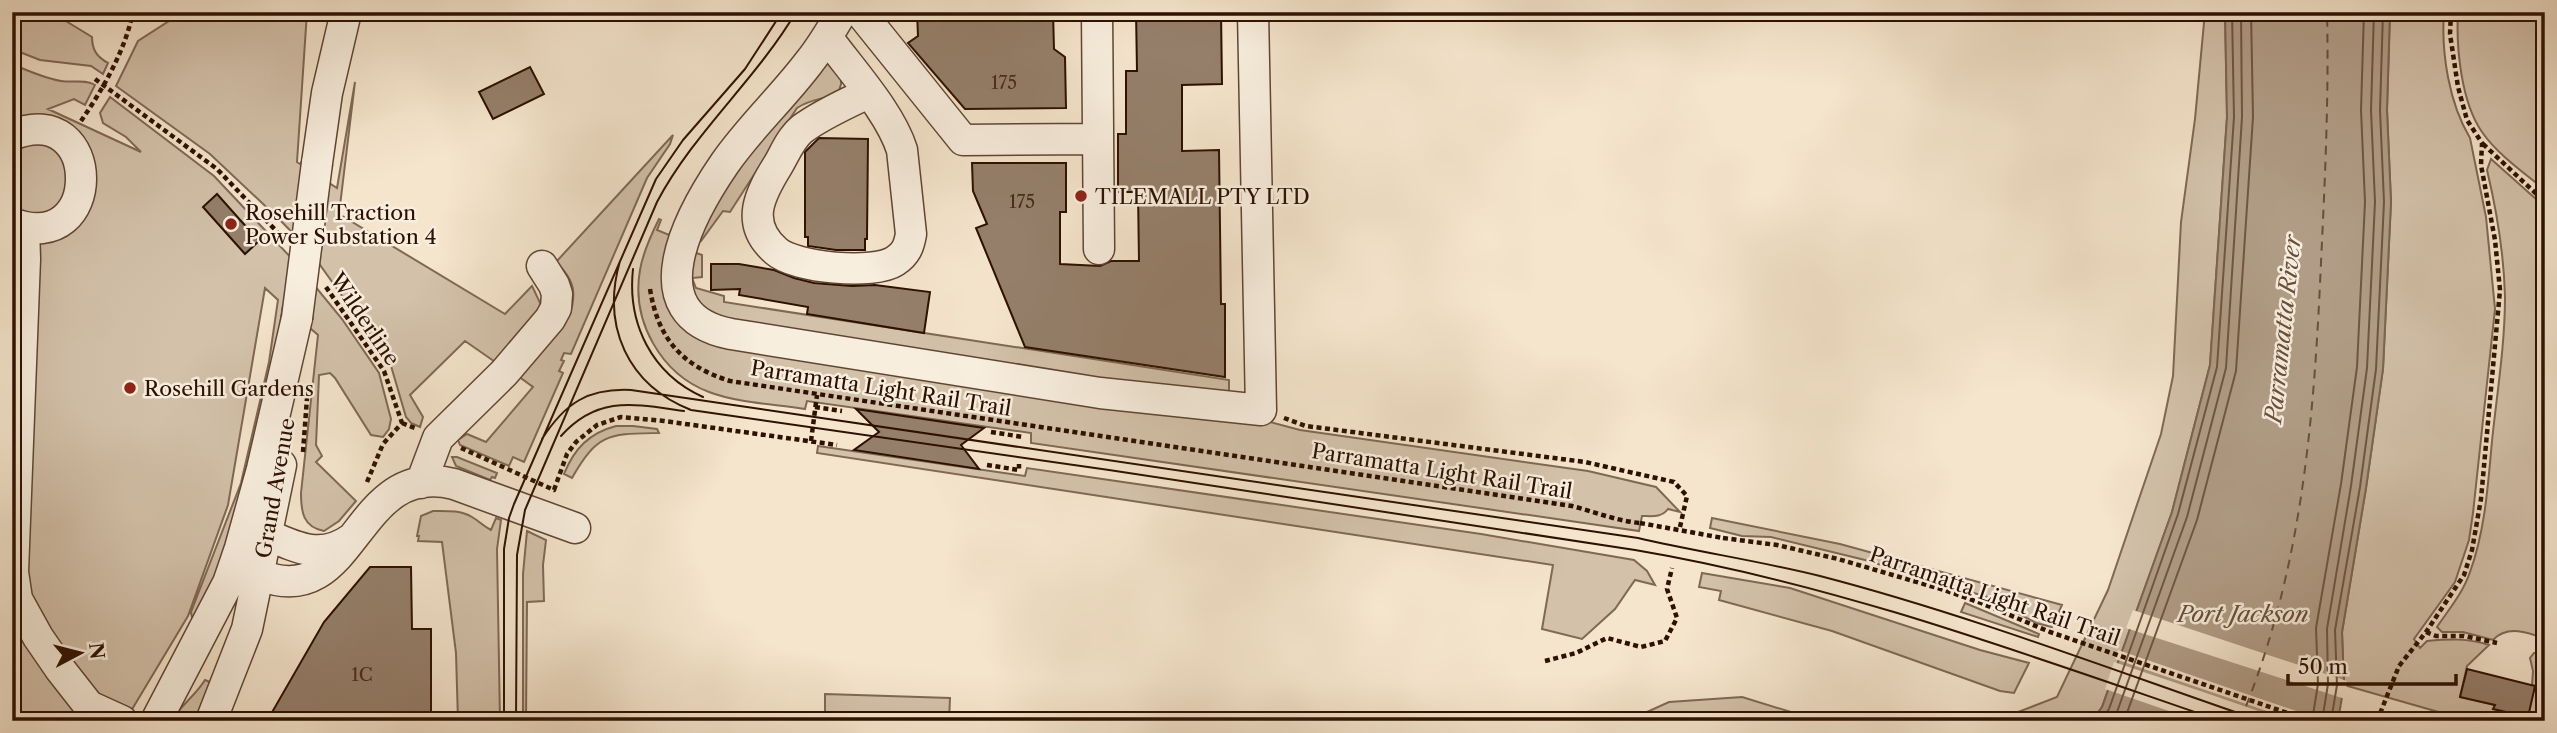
<svg xmlns="http://www.w3.org/2000/svg" width="2557" height="733" font-family="'Libre Caslon Text',serif">
<rect width="100%" height="100%" fill="#f5e5cd"/>
<filter id="stains"><feTurbulence type="fractalNoise" baseFrequency=".00286" numOctaves="4"/><feColorMatrix values="0 0 0 0 .2 0 0 0 0 .09 0 0 0 0 .02 0 0 0 .5 -.17"/></filter>
<radialGradient id="worn" r=".72"><stop offset=".6" stop-color="#630" stop-opacity="0"/><stop offset="1" stop-color="#630" stop-opacity=".3"/></radialGradient>
<!-- green -->
<path fill="#d3c1aa" stroke="#806855" stroke-width="2" d="M12,12H51L92,37C92,50 97,57 108,63L103,74L91,66L40,60L12,49Z
M183,12H307L297,162L337,188L355,82L339,214L505,314L532,286L533,288L542,307L498,364L465,341L410,395L423,417L420,427L411,423L406,417L391,366L383,353L310,251L279,219L210,154L116,86L138,41Z
M2205,12H2225L2227,117L2210,365L2172,512L2102,707L2092,721H2006L2010,715L2057,697L2108,590L2161,434L2173,376L2181,222L2195,119Z
M2390,12H2444C2441,53 2449,103 2470,138L2486,217L2495,309L2473,513L2469,540L2455,582L2414,639L2420,648L2427,641C2449,639 2468,638 2489,645L2467,666L2460,697L2495,705L2494,709L2527,717L2535,686L2532,685L2533,671L2530,658L2534,653L2545,652V721H2470L2344,685L2342,632L2366,488L2383,369L2391,202L2387,110Z
M2458,12H2545V190C2523,172 2498,155 2482,132C2461,102 2456,47 2458,12Z
M828,56L841,68V84L838,94C823,99 810,99 797,108L730,212L723,211L701,241L696,239L709,203Z
M12,64C28,71 44,78 61,81C73,83 85,79 95,85L85,105L74,99L48,109L141,152L126,137L103,123L100,113L110,97L214,176L296,263L342,319L379,373L391,419L389,429L383,437L371,435L335,378L330,373L319,375L316,445L322,456L316,462L356,501L339,521L324,531C303,527 301,512 301,493L318,335L283,305L269,398L223,558L193,623L191,612L241,483L269,362L278,300L265,288L228,505L188,616L125,721H12Z
M673,135L670,144L647,178L571,354L564,353L561,360L564,361L559,371L563,373L524,462L513,457L509,466L460,445L458,440L467,434L486,442L533,387L518,376L519,368C542,350 577,324 573,290C572,280 563,269 556,262Z
M2491,159L2545,207V639C2528,632 2507,625 2493,640L2463,632H2442L2437,627C2449,609 2463,593 2470,572C2485,531 2488,485 2492,441C2497,393 2505,345 2505,297C2504,255 2497,212 2487,170Z
M707,163L676,309L1255,418L1300,430L1588,471L1656,487L1680,512L1668,509C1661,518 1652,516 1642,516L1639,531L1031,443V433L807,401L805,409C774,404 738,403 709,392C661,374 631,321 640,270C643,252 651,235 659,219L661,220L657,230L669,235L691,190Z
M691,251L702,255V277L692,278L696,288L724,296V302L1229,380V399L726,326L688,296Z
M616,426H633L657,429L659,433C610,434 598,432 572,478L564,474C574,449 589,433 616,426Z
M818,446L1025,476L1027,468L1481,534L1634,560L1647,571L1655,585L1635,580L1615,609L1582,639L1542,629L1553,565L817,453Z
M452,457H457L497,473L495,478L492,477L490,480L456,466Z
M433,511C446,511 460,510 472,517C479,521 483,526 491,530L496,518L501,520L497,549L500,721H458L456,653L442,542L418,541L419,536H417L421,516Z
M1712,518L1840,544L2062,605L2052,627L2036,623L1987,597L1865,560L1771,537L1742,536L1710,528Z
M527,531L546,540L543,565L544,601L527,602L526,721H523V574Z
M1702,573L1790,588L1980,650L2029,663L2014,693L2000,691L1832,631L1719,600L1721,591L1699,587Z
M1965,603L2039,634L2038,637L1961,612Z
M205,680L210,682L196,721H171C181,705 195,696 205,680Z
M825,694L950,698L949,721H825Z
M1742,697L1820,721H1627L1669,702Z"/>
<!-- water -->
<path fill="#b19d87" stroke="#7c6551" stroke-width="2" d="M2225,12H2390L2387,110L2391,202L2383,369L2366,488L2342,632L2344,685L2338,721H2092L2102,707L2172,512L2210,365L2227,117Z"/>
<!-- pier -->
<path fill="#f5e5cd" d="M2133,610L2347,681L2345,699L2126,628Z
M2118,650L2325,721H2296L2115,659Z
M2114,662L2209,694L2287,721H2198L2105,689Z"/>
<g fill="none" stroke-linecap="round" stroke-linejoin="round">
<!-- shore -->
<path stroke="#6f5644" stroke-width="2" d="M2100,721L2109,709L2178,514L2217,367L2234,117L2232,12
M2111,721L2117,712L2187,517L2226,368L2242,117L2241,12
M2124,721L2197,520L2236,371L2253,117L2251,12
M2312,721L2318,684L2316,628L2341,484L2357,367L2365,202L2361,110L2364,12
M2322,721L2328,684L2327,629L2351,486L2367,368L2375,202L2371,110L2374,12
M2331,721L2337,685L2335,630L2360,487L2376,369L2384,202L2380,110L2383,12"/>
<!-- ferry -->
<path stroke="#684f3d" stroke-width="2" stroke-dasharray="9 7" stroke-linecap="butt" d="M2240,721C2302,573 2314,421 2321,262C2325,179 2329,96 2327,12"/>
</g>
<!-- building -->
<path fill="#957f6b" stroke="#2d1000" stroke-width="2" d="M917,12H1053L1054,49L1065,57L1066,108L965,109L908,43L918,36Z
M1136,12H1221L1222,84L1182,85V151L1219,150L1221,304H1225V377L1025,347L976,228L987,224L973,191L972,163H1066V212H1060V264L1100,266L1111,261H1139L1138,192H1118V134H1126V71H1137Z
M530,67L544,94L493,119L479,92Z
M819,138L868,139L867,239H865V250H836L808,246V237H805V152Z
M217,194L259,241L245,254L203,207Z
M711,264H739L774,270L794,278L814,283L852,286L875,285L930,292L924,333L807,314L808,307L739,295L740,289L711,290Z
M856,409L984,428L961,445L979,469L854,450L879,432Z
M370,567H411L412,629H431V721H267L324,622Z
M2467,669L2535,686L2528,717L2493,709L2495,705L2460,697Z"/>
<g fill="none" stroke-linecap="round" stroke-linejoin="round">
<!-- minor casing -->
<g stroke="#5f4533" stroke-width="33">
<path id="minor" d="M842,12C832,29 822,46 810,61C783,97 750,127 725,163C690,214 634,315 731,334L1100,393L1261,410L1253,12
M860,12L963,140L1098,139
M1097,12L1099,249
M827,37C851,70 890,112 902,150L911,234C909,246 906,254 895,261C874,275 795,268 776,251C744,223 760,194 778,165C785,153 791,138 802,129C822,114 846,104 868,93
M12,135C104,98 104,259 12,223
M317,163L327,93L346,12
M24,227L25,259L13,572L17,599L38,637L60,669L89,706L122,721
M421,483L438,438L504,373L550,319L556,308L557,294L554,285L542,266
M250,543L268,535C297,548 322,560 351,539
M260,575C357,614 352,459 454,484L575,528
M156,721L228,583L240,548L262,469L297,318
M211,721L247,629L281,465"/>
</g>
<!-- path -->
<path stroke="#2d1000" stroke-width="4.5" stroke-dasharray="5 3.5" stroke-linecap="butt" d="M95,79L217,169L283,238
M81,121C103,89 125,51 133,12
M2483,144L2545,202
M326,287L384,371L402,423
M650,289C658,339 682,366 730,381L1572,506C1595,512 1617,521 1640,523
M815,407L842,411
M1284,418L1306,426L1585,462L1674,482L1687,496L1680,527
M402,423L415,428
M991,432L1023,437
M811,441L817,395
M461,448L554,490L567,454L576,442L597,425L621,417L664,421L837,445
M303,452L307,398
M987,465L1019,470V464
M367,482L383,444L402,423
M1723,538L1777,545L1838,559L1944,590L1981,603L2050,632L2311,721
M2426,632L2436,636H2464L2497,643
M1545,661L1576,653L1607,638L1641,647L1665,641L1677,618L1667,589L1672,568
M2377,721L2399,666L2426,632L2464,575L2472,550L2481,499L2500,290L2495,240L2481,165L2482,143L2467,120L2458,87L2450,34L2451,12
M2534,721L2545,699"/>
<!-- minor -->
<use href="#minor" stroke="#f8eede" stroke-width="30"/>
<!-- tram -->
<path stroke="#2d1000" stroke-width="2" d="M620,261C601,327 628,385 691,410L1109,470L1635,550C1837,584 2028,655 2221,721
M633,269C627,324 652,374 703,397
M561,436C598,395 634,404 684,411
M542,439C565,403 588,388 631,390L1638,538C1698,552 1760,561 1820,576C1970,615 2115,671 2261,721
M504,721V549L509,518L514,504L656,179L683,140L745,69L782,12
M516,721L517,555L525,510L657,202C694,132 755,81 796,12"/>
<!-- minor-bridge casing -->
<g stroke="#5f4533" stroke-width="33" stroke-linecap="butt">
<path id="minor-bridge" d="M297,318L317,163"/>
</g>
<!-- path-bridge -->
<path stroke="#2d1000" stroke-width="4.5" stroke-dasharray="5 3.5" stroke-linecap="butt" d="M1640,523L1723,538"/>
<!-- minor-bridge -->
<use href="#minor-bridge" stroke="#f8eede" stroke-width="30"/>
</g>
<!-- markers -->
<g fill="#8f2418" stroke="#f8eede" stroke-width="2.5">
<circle cx="1081" cy="196" r="7"/>
<circle cx="231" cy="224" r="7"/>
<circle cx="130" cy="388" r="7"/>
</g>
<g text-anchor="middle" dominant-baseline="central" stroke-width="5" stroke-linejoin="round" paint-order="stroke">
<!-- number labels -->
<g font-size="18" fill="#472c1b">
<text x="1004" y="83">175</text>
<text x="1022" y="202">175</text>
<text x="362" y="675">1C</text>
</g>
<!-- poi labels -->
<g font-size="21" fill="#2d1000" stroke="#f8eede" text-anchor="start">
<text x="1095" y="196">TILEMALL PTY LTD</text>
<text x="245" y="212">Rosehill Traction<tspan x="245" dy="24">Power Substation 4</tspan></text>
<text x="144" y="388">Rosehill Gardens</text>
</g>
<!-- street labels -->
<g font-size="21" fill="#2d1000" stroke="#f8eede">
<text transform="translate(365 319) rotate(56)">Wilderline</text>
<text transform="translate(881 388) rotate(9)">Parramatta Light Rail Trail</text>
<text transform="translate(1442 471) rotate(9)">Parramatta Light Rail Trail</text>
<text transform="translate(275 488) rotate(-80)">Grand Avenue</text>
<text transform="translate(1995 596) rotate(19)">Parramatta Light Rail Trail</text>
</g>
<!-- water labels -->
<g font-size="23" font-style="italic" fill="#684f3d" stroke="#f8eede">
<text transform="translate(2283 329) rotate(-84)">Parramatta River</text>
<text x="2243" y="614">Port Jackson</text>
</g>
</g>
<!-- margin -->
<rect width="2557" height="733" fill="none" stroke="#f5e5cd" stroke-width="42"/>
<rect x="14" y="14" width="2529" height="705" fill="none" stroke="#2d1000" stroke-width="3.5"/>
<rect x="21" y="21" width="2515" height="691" fill="none" stroke="#2d1000" stroke-width="2"/>
<!-- north arrow -->
<g transform="translate(80 653) rotate(83)" stroke="#f8eede" stroke-width="5" paint-order="stroke">
<path d="M0-5L12 26L0 18L-12 26Z" fill="#2d1000"/>
<text y="-10" font-size="19" font-weight="bold" text-anchor="middle" fill="#2d1000">N</text>
</g>
<!-- scale -->
<path d="M2288 674v10h168v-10" fill="none" stroke="#2d1000" stroke-width="3.5"/>
<text x="2298" y="674" font-size="21" fill="#2d1000" stroke="#f8eede" stroke-width="5" paint-order="stroke">50 m</text>
<rect width="100%" height="100%" filter="url(#stains)"/>
<rect width="100%" height="100%" fill="url(#worn)"/>
</svg>
